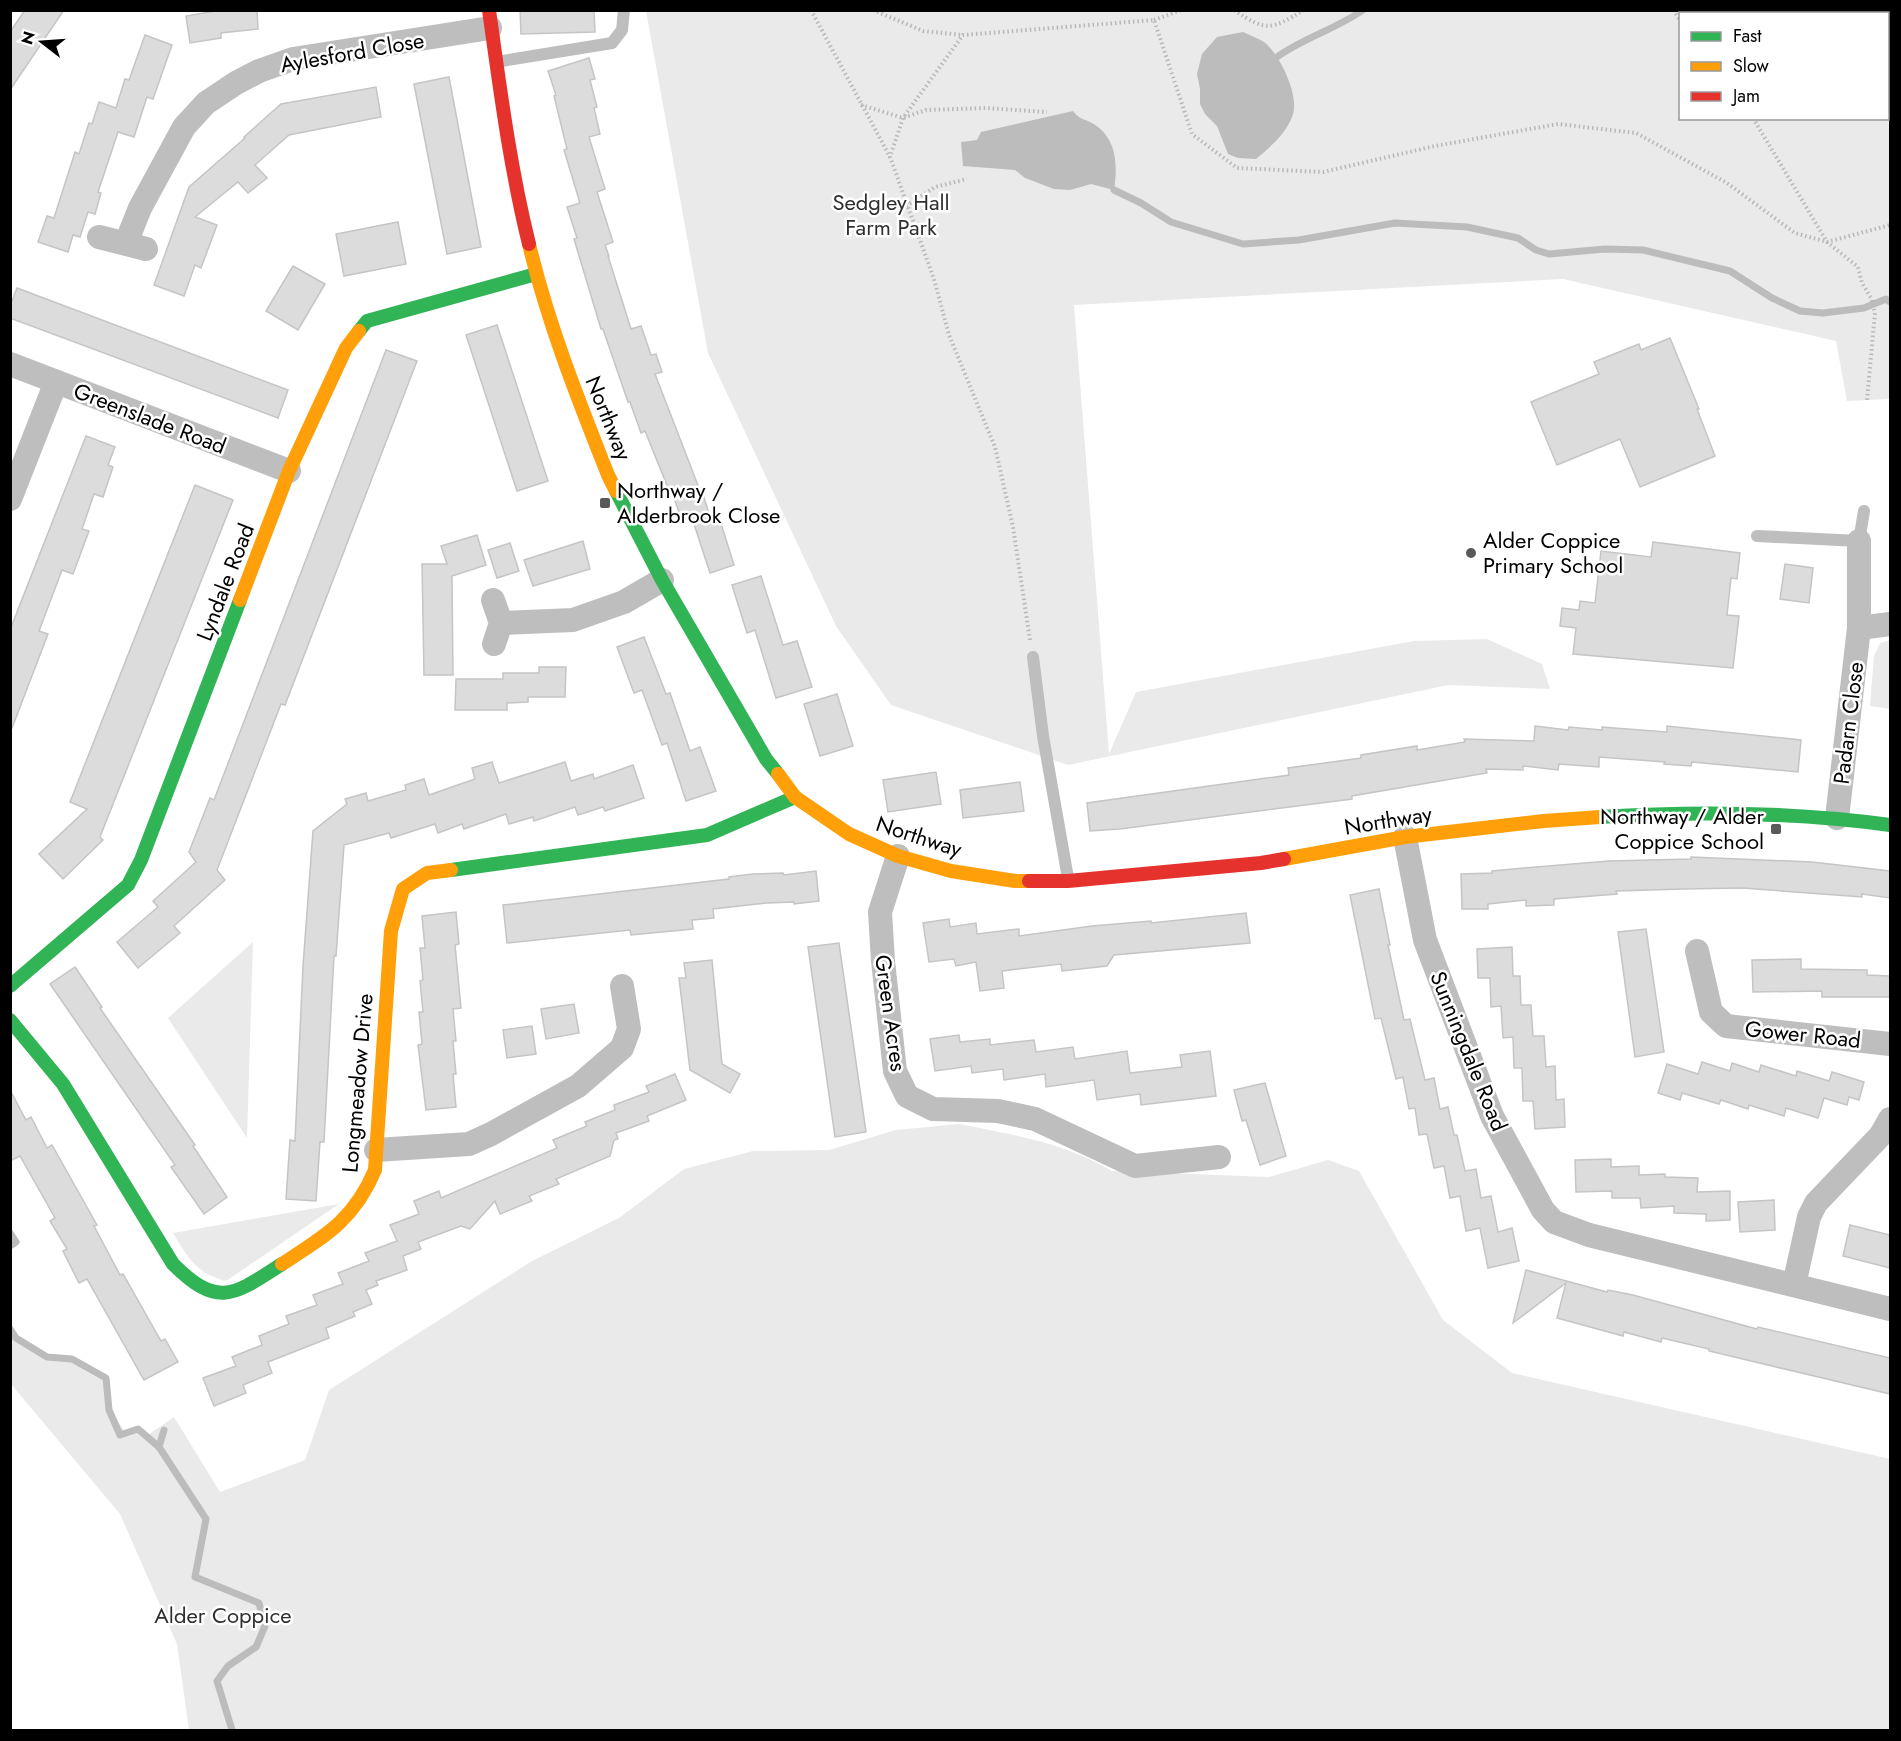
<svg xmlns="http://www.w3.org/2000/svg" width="1901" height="1741" font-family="Jost,sans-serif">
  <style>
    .green { fill: #eaeaea; fill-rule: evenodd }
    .water { fill: #bcbcbc }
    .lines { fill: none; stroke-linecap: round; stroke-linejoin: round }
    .stream { stroke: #bcbcbc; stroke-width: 7 }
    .building { fill: #dcdcdc; stroke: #c5c5c5; stroke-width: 1.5 }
    .path { stroke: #b8b8b8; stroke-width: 4; stroke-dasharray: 1.5 3; stroke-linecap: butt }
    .lane { stroke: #bebebe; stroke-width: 12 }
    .street { stroke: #bebebe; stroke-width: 24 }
    .fast { stroke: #30b455; stroke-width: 14 }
    .slow { stroke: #ff9f0a; stroke-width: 14 }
    .jam { stroke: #e5322d; stroke-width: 14 }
    .poi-dot { fill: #595959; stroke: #fff; stroke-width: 2 }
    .labels { text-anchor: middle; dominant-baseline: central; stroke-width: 5; stroke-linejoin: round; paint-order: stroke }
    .street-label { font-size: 22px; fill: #000; stroke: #fff }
    .park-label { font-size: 22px; fill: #2f2f2f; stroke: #fff }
    .poi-label { font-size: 22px; fill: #000; stroke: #fff; text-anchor: start }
  </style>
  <rect width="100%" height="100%" fill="#fff"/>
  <g class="green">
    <path d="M646,11h1244v388l-43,2 -11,-60 -273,-62 -489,26 35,449 27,-62 278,-51 73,-2 55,25 8,25 -102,-4 -380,80 -177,-60 -55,-79 -128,-273zM1680,14h208v104h-208z"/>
    <path d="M1890,640v69l-20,-3 4,-50 6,-13z"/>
    <path d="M253,942l-6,196 -79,-120z"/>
    <path d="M959,1124c51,10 107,19 153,47l157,6 59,-17 31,11 84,149 69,53 378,86v271h-1701l-12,-86 -57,-130 -109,-130 -1,-54 5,8 32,19 25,1 34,20 4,33 14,19 24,5 26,-18 46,75 85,-32 24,-70 203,-129 87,-43 65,-49 69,-18 76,-1 67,-20z"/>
    <path d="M339,1204l-113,77c-30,-8 -38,-23 -53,-48z"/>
  </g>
  <g class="water">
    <path d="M1243,32c6,3 15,6 21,10 16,12 37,56 28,75 -7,18 -22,30 -36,42l-18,-1 -10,-4 -11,-28 -12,-12 -5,-10v-15l-3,-15 5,-20 15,-17z"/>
    <path d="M1073,111c7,9 10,7 19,12 25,14 26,42 22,67l-23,-6 -21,6 -16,-1 -29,-11 -10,-8 -52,-4 -2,-24 16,-2 4,-8z"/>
  </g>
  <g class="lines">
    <g class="stream">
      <path d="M1277,57c26,-19 59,-28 86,-47"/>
      <path d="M1114,190l27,13 30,19 72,22 56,-4 96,-17 72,4 51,11 18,12 13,4 56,-5 38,1 87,21 42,27 28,13 23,2 41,-5 22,-9 4,3"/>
      <path d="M10,1233l6,9 -6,4"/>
      <path d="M10,1329l6,9 31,19 25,2 34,19 3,32 11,25 18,-6 21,18 47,72 -11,58 64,26 6,23 -9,21 -28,19 -11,15 15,49"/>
      <path d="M159,1447l5,-17"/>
    </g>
  </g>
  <g class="building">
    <path d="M25,10h39l-54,80v-58z"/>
    <path d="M221,10h36l1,19 -37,4v5l-31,5 -4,-27z"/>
    <path d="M520,10h74l1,22 -74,2z"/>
    <path d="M145,35l27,10 -19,54 -6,-2 -13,40 -16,-5 -20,60 3,1 -6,21 -7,-2 -8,25 -7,-2 -5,17 -30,-10 9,-26 7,2 21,-66 4,2 10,-31 3,1 7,-22 17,6 9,-29 4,1z"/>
    <path d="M589,58l6,21 -5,1 7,27 -3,1 6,26 -11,3 16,52 -8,3 16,50 -8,3 4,11h-1l23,73 10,-3 10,29 5,-1 6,18 -7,2 44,114h2l10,32 8,-3 15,48 -24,8 -18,-55 -10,3 -10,-29 -2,1 -25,-62 -4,2 -11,-31h-2l-25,-73h-2l-27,-90 3,-1 -10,-31 13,-4 -16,-53 3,-1 -13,-53 2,-1 -8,-24z"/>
    <path d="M449,77l32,170 -34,7 -33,-170z"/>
    <path d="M376,87l5,30 -92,18 -34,30 12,13 -19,15 -10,-11 -43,35 22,8 -16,43 -6,-3 -11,31 -30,-11 35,-98 56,-49 -1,-1 37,-33z"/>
    <path d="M398,222l8,42 -62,12 -8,-42z"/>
    <path d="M293,266l32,18 -27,46 -32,-19z"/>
    <path d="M17,288l271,102 -10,28 -268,-100v-12z"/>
    <path d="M497,325l51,156 -31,10 -51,-156z"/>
    <path d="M1670,338l29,71h-2l18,47 -75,31 -20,-48 -63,26 -26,-63 68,-28 -5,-12 45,-18 2,6z"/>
    <path d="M386,350l31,11 -132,344 -4,-1 -64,166 8,10 -51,46 6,7 -42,35 -21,-26 41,-35 -5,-6 43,-39 -7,-10 21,-54 4,2z"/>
    <path d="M86,436l29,11 -7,18 5,2 -10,30 -9,-3 -12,35 7,2 -16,43 -11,-4 -23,61 9,3 -36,94h-2v-98z"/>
    <path d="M195,485l38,15 -133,337 3,3 -40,39 -24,-25 48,-45 -17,-7z"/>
    <path d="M477,535l9,30 -34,11 1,99h-29l-2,-111h25l-6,-18z"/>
    <path d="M583,541l7,28 -57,17 -9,-26z"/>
    <path d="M1653,542l87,11 -3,26 -6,-1 -4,37 12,1 -6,52 -160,-14 3,-26 -16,-2 2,-18 17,2 1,-9 15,2 6,-52 50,6z"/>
    <path d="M510,543l9,28 -22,7 -9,-28z"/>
    <path d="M1785,564l28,4 -4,35 -29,-4z"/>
    <path d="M761,576l22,69 14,-4 15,46 -36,11 -21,-68 -8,3 -15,-48z"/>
    <path d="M644,637l22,57 4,-1 20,58 10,-4 16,44 -30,10 -19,-58 -5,2 -20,-55 -8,3 -17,-46z"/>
    <path d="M539,667h27l-1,30h-37v5l-21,1v7h-52l1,-31h47v-6h36z"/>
    <path d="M837,694l16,52 -33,10 -16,-52z"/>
    <path d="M1535,726l33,4 1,-3 33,3v-3l65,5v-6l134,14 -3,32 -106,-10 -1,4 -27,-2 1,-2 -66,-5v10l-40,-3 -1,6 -35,-4v4l-37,-1 1,4 -135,23v3l-232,30 -30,2 -3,-28 202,-28 -1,-7 73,-10v-3l56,-9v4l48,-8 -1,-3 70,2z"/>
    <path d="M492,762l7,21 66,-21 6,19 22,-7 1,5 39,-14 11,33 -39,13 -2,-4 -25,8 -3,-8 -41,14 -1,-4 -24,7 -3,-10 -42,15 -2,-5 -24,9 -3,-9 -44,14 -2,-5 -45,12 -8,111h-2l-10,186h-4l-4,59 -30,-2 4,-59 5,1 8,-175 10,-135 34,-27 -2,-5 21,-6 2,8 38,-11 -1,-5 19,-6 5,16 46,-16 -3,-11z"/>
    <path d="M936,772l5,32 -53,8 -5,-32z"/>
    <path d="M1020,782l4,29 -61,7 -3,-28z"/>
    <path d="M1691,857l121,5 78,9v27l-28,-4v3l-119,-9 -59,1 -68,2 1,3 -63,5v6l-28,1v-6l-38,4v5h-26l-1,-35 31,-1v-2l32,-3 85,-7 82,-2z"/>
    <path d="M816,871l3,30 -25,3v-2l-27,1 -54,6 1,9 -22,2 1,9 -62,6 -1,-5 -123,13 -4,-38 226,-26v-2l24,-3 30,-1 1,2z"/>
    <path d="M1379,889l11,56h-2l16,75 6,-1 15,61 9,-2 6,31 8,-2 6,28h3l8,36 11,-2 5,29 10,-2 7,36 14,-4 7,33 -31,7 -8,-40 -14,3 -6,-35 -10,2 -6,-32 -10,2 -7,-34 -8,1 -4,-27 -6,1 -6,-32 -7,2 -15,-61 -6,1 -25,-124z"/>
    <path d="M456,912l3,32 -4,1 6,63 -8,1 3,32h-3l3,33h-3l3,33 -30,3 -8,-65 4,-1 -3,-32h4l-3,-31 3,-1 -3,-32h5l-3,-32z"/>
    <path d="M1246,913l4,30 -136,12 -7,11 -45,5 -1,-7 -59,7 2,17 -24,3 -4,-29 -20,4 -2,-7 -25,3 -6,-39 26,-4 1,8 26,-4 1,11 42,-5v7l73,-10 59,-5v2z"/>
    <path d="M1646,929l18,123 -29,5 -17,-125z"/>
    <path d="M839,943l27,189 -31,5 -27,-190z"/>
    <path d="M1512,947l1,29h7l1,29h10l2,31h11l2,31 9,-1 1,34 8,-1 1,28 -30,2 -2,-28h-10l-1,-33h-8l-1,-31 -10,1 -2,-32 -10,1 -1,-29h-12l-1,-29z"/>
    <path d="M1801,959v10l66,1v5l23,1v21h-68v-6l-69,1 -1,-32z"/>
    <path d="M712,960l10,104 18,10 -10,19 -40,-23 -11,-92h7l-2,-15z"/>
    <path d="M75,967l27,40 -2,1 95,137 -2,1 34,51 -23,17 -33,-47 4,-2 -125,-181z"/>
    <path d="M574,1004l5,29 -33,6 -5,-30z"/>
    <path d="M532,1026l4,28 -29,4 -4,-28z"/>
    <path d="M959,1035l1,7 30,-3v6l44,-5 2,12 37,-5 2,12 52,-8 3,22 52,-6 -2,-12 30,-4 6,45 -75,9 -1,-11 -43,6 -3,-20 -48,7 -1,-13 -41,6 -1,-11 -31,4 -1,-7 -36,5 -5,-32z"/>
    <path d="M1702,1062l28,9 2,-8 27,9 2,-7 35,11 1,-5 32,10 3,-9 32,10 -5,18 -10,-3 -2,8 -23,-7 -6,20 -32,-10 -2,8 -35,-11 -1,4 -27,-9 -2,4 -37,-11 -2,7 -22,-7 9,-29 31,10z"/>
    <path d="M675,1074l11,26 -39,16 2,5 -33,12 2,6 -4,1 -4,16 -54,23 3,5 -30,12 3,5 -32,13 -5,-13 -25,28 -9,-3 -43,16 3,7 -18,7 4,14 -31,11 2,4 -12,5 6,14 -19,8 2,4 -29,12 3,10 -61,24 4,11 -29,12 3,8 -32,13 -11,-28 33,-12 -4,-9 30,-12 -3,-9 30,-12 -3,-8 31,-11 -4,-10 30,-11 -5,-11 31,-12 -4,-8 32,-12 -7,-16 29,-11 -5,-13 25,-10 2,7 116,-50 -4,-8 34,-14 -2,-4 30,-12 -1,-5 35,-13 -3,-6z"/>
    <path d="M1265,1083l21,73 -26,9 -14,-45 -4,1 -8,-31z"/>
    <path d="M10,1090l16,30 5,-3 16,31 5,-3 45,80 -3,1 26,49 3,-1 38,67 4,-2 13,23 -34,18 -57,-101 -8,4 -16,-32 4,-2 -17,-28 5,-3 -35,-62 -10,5z"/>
    <path d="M1611,1159v8l28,-1v9l26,-1v3l33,1 -1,14 33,-1v29l-24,1v-7l-32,-1v-7l-33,2 -1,-10h-28v-7l-36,1 -1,-32z"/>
    <path d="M1774,1200l1,30 -35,2 -2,-30z"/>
    <path d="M1850,1225l40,10v33l-47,-12z"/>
    <path d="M1526,1270l81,22 1,-2 25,5 124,34 1,-2 132,31v36l-181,-43v-2l-47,-11 -1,4 -37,-10 -1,4 -66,-18 9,-35 -53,40z"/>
  </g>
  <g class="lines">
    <g class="path">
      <path d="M811,10l79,147"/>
      <path d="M873,10l50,21 39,4"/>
      <path d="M1234,10c33,22 36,20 70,0"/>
      <path d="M1673,10l7,10"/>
      <path d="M1154,20l27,-10"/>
      <path d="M861,105l42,13 23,-8 60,-2 61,4"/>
      <path d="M1753,118l74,124 31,25 4,16 9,15 4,15 -8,87"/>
      <path d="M906,206l29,-19 32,-8"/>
      <path d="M1030,640l-17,-113 -18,-80 -46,-112 -15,-56 -44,-122 13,-39 60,-83 191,-15 38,114 45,34 86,4 112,-26 123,-22 78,9 91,50 68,50 32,9 63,-17"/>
    </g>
    <g class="lane">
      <path d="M496,62l116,-19 10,-13 2,-20"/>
      <path d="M1757,536l102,5 5,-30"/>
      <path d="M1033,657l10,79 25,142"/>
    </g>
    <g class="street">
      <path d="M99,237l47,12"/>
      <path d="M126,243l14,-35 44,-81 22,-24 30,-20 23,-12 34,-12 197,-31"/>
      <path d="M10,364l279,107"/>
      <path d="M10,499l46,-117"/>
      <path d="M493,600l8,23 -7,21"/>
      <path d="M501,623l72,-3 51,-18 38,-22"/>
      <path d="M1859,628l31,-4"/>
      <path d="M1837,818l22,-190v-87"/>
      <path d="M1405,837l20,103 67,176 51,94 11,12 35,13 301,74"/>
      <path d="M898,856l-18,56 3,49 12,110 12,25 26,13 65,2 37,8 100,47 84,-9"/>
      <path d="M1697,951l14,61 15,14 164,18"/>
      <path d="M376,1150l93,-6 22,-10 87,-48 44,-38 7,-19 -7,-43"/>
      <path d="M1794,1285l15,-68 7,-14 65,-68 9,-16"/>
    </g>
    <g class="fast">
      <path d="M359,331l8,-10 169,-47"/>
      <path d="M616,491l46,89 104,179 12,15"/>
      <path d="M1600,817c96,-6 194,-5 290,8"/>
      <path d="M451,870l256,-35 88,-38"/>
      <path d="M10,986l118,-101 13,-25 99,-260"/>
      <path d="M10,1020l53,64 110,180c45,45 61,31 109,0"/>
    </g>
    <g class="slow">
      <path d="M529,244c19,80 49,155 79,231l8,16"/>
      <path d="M240,600l49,-129 57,-123 13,-17"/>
      <path d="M778,774l17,23 54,37 49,22 53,15 64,10h14"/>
      <path d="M1284,859l121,-22 139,-16 56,-4"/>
      <path d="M282,1264c43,-28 72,-44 93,-94l16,-239 12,-42 24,-16 24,-3"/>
    </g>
    <g class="jam">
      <path d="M489,10c11,79 21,157 40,234"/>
      <path d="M1029,881h39l193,-18 23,-4"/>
    </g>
  </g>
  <g class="poi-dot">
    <rect x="599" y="497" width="12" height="12" rx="3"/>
    <circle cx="1471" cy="553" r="6"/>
    <rect x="1770" y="823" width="12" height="12" rx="3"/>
  </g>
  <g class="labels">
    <g class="street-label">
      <text transform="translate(352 52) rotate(-10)">Aylesford Close</text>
      <text transform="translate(150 418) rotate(21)">Greenslade Road</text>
      <text transform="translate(609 418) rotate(68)">Northway</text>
      <text transform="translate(225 582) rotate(-69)">Lyndale Road</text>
      <text transform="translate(1848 723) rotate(-83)">Padarn Close</text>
      <text transform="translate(1388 820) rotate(-9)">Northway</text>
      <text transform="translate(919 836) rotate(18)">Northway</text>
      <text transform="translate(891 1013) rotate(82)">Green Acres</text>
      <text transform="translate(1803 1034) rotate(6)">Gower Road</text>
      <text transform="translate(1469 1051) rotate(68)">Sunningdale Road</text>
      <text transform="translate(357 1083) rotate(-85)">Longmeadow Drive</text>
    </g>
    <g class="park-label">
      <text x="891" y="202">Sedgley Hall<tspan x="891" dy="25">Farm Park</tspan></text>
      <text x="223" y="1615">Alder Coppice</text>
    </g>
    <g class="poi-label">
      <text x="617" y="490">Northway /<tspan x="617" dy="25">Alderbrook Close</tspan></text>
      <text x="1483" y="540">Alder Coppice<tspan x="1483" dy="25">Primary School</tspan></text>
      <text x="1764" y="816" text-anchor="end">Northway / Alder<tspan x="1764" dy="25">Coppice School</tspan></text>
    </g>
  </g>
  <rect width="1901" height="1741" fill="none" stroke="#000000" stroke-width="24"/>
  <rect x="1679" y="12" width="210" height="108" fill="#ffffff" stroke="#999999" stroke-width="1.5"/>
  <rect x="1691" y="32" width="30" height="9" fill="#30b455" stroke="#999999" stroke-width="1.5"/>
  <text x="1733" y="42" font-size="18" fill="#000000">Fast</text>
  <rect x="1691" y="62" width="30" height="9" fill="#ff9f0a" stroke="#999999" stroke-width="1.5"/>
  <text x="1733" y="72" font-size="18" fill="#000000">Slow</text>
  <rect x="1691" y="92" width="30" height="9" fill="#e5322d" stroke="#999999" stroke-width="1.5"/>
  <text x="1733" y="102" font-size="18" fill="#000000">Jam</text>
  <g transform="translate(42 42) rotate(287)" stroke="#ffffff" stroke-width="4.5" paint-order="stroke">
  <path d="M0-4.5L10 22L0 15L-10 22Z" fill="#000000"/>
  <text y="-9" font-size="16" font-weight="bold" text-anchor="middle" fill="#000000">N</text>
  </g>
</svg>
